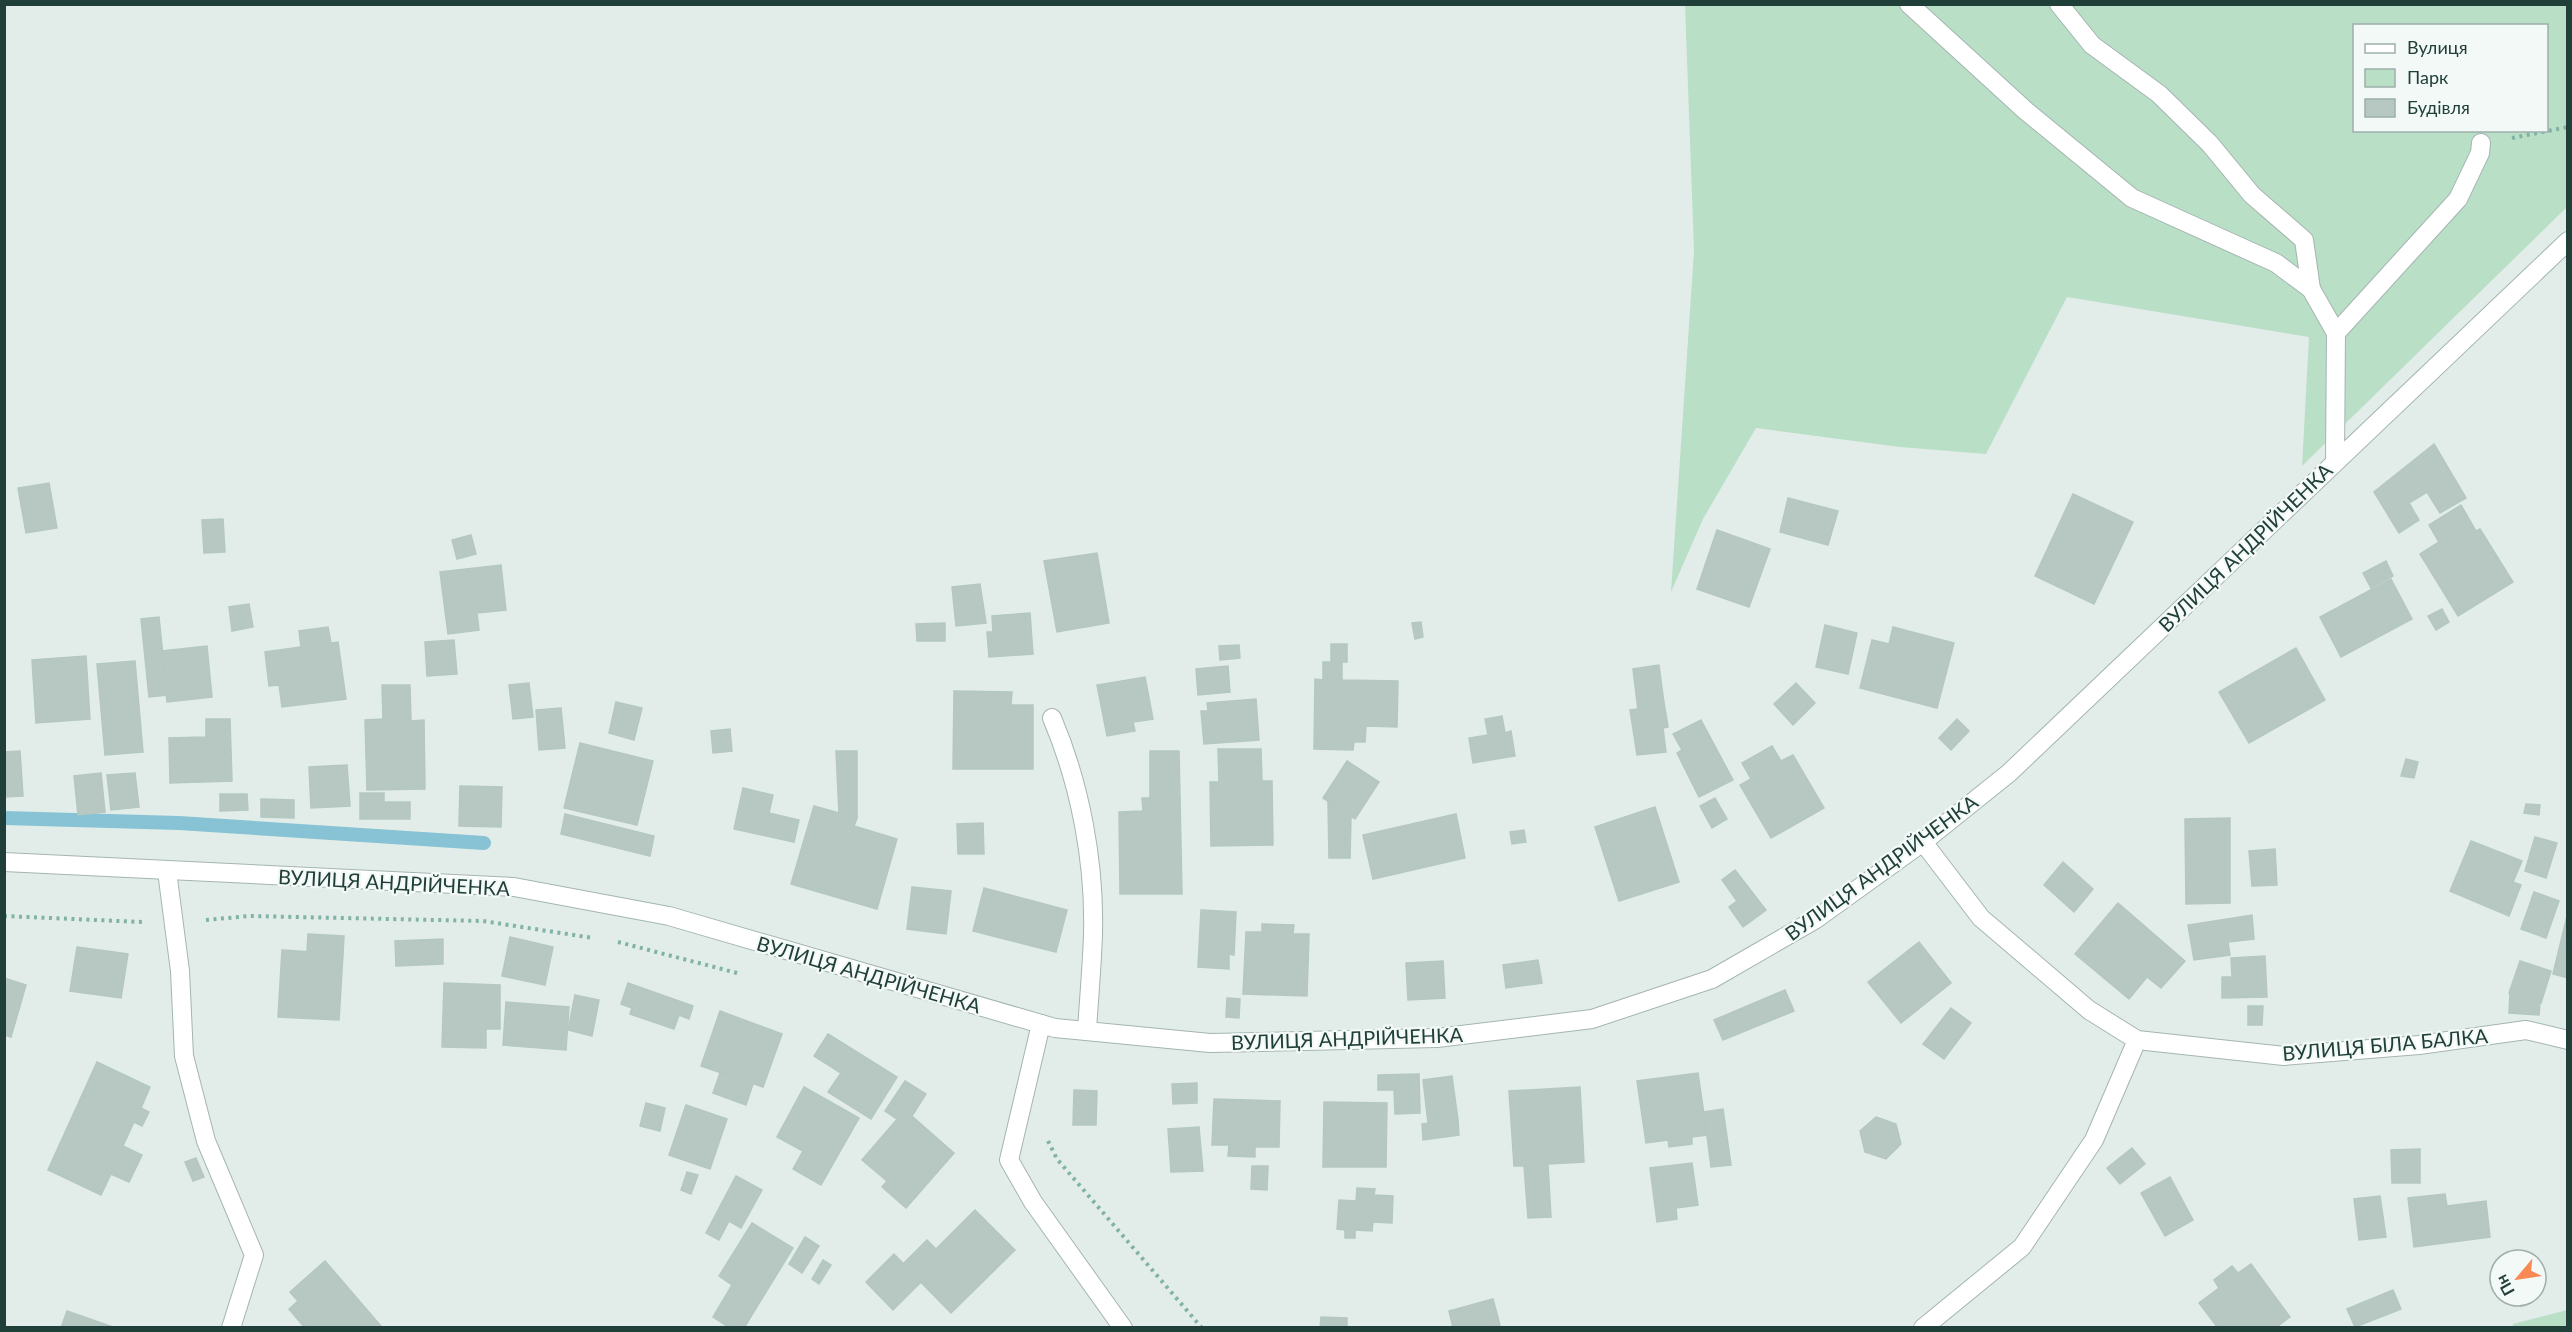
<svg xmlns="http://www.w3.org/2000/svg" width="2572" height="1332" font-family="Lato,sans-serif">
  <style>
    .green { fill: #badfc7; fill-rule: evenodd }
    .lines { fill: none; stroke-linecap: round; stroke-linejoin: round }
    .stream { stroke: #87c3d5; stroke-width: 14 }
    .building { fill: #b7c8c2; stroke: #b4c7c1; stroke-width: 1.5 }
    .service-casing { stroke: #a4b5b1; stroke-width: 20 }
    .minor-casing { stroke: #a4b5b1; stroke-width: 20 }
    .tertiary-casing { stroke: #a4b5b1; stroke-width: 20 }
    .path { stroke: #81b2a6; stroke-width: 4; stroke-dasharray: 3 4.5; stroke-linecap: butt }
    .service { stroke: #fff; stroke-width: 18 }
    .minor { stroke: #fff; stroke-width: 18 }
    .tertiary { stroke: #fff; stroke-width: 18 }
    .labels { text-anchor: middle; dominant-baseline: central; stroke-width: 4.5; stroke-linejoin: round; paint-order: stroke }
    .street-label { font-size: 20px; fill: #213f39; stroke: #f3f9f7 }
  </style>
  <rect width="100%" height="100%" fill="#e2ede9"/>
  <g class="green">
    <path d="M1685,5h882v202l-265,259 7,-129 -242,-40 -81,157 -86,-7 -144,-19 -53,91 -32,73 23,-341zM2354,26h192v104h-192z"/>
    <path d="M2567,1310v17h-54v-3z"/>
  </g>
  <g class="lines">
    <path class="stream" d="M4,818l175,5 305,20"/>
  </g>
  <g class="building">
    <path d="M2434,444l32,54 -26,15 -13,-21 -18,11 10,17 -20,13 -25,-41z"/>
    <path d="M49,483l8,45 -31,5 -8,-45z"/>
    <path d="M2073,494l60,28 -39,82 -59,-28z"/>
    <path d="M1788,498l50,13 -10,34 -48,-13z"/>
    <path d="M2461,505l15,26 4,-2 33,53 -55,34 -38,-62 19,-12 -10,-17z"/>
    <path d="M223,519l2,33 -21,1 -2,-33z"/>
    <path d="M1717,530l53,19 -21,58 -52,-18z"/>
    <path d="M471,535l5,19 -19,5 -5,-19z"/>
    <path d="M1097,553l12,70 -52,9 -13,-71z"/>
    <path d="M2386,561l7,15 -22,12 -8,-15z"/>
    <path d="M501,565l5,45 -29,3 2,17 -31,4 -8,-62z"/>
    <path d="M2391,579l21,40 -71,38 -21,-40z"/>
    <path d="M980,584l6,39 -30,3 -4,-39z"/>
    <path d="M249,604l4,23 -21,4 -3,-24z"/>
    <path d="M2442,609l7,13 -13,8 -8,-14z"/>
    <path d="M1030,613l3,41 -44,3 -2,-25h6l-1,-16z"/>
    <path d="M159,617l8,78 -18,2 -8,-78z"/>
    <path d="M1421,622l2,15 -8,2 -3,-16z"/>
    <path d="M945,623v18h-28l-1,-17z"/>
    <path d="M1825,625l32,8 -9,41 -32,-7z"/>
    <path d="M328,627l3,16 7,-1 8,57 -64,8 -3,-22 -10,1 -4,-34 36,-5 -2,-16z"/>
    <path d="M1893,627l61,16 -17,65 -77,-20 12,-48 17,4z"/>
    <path d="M454,640l3,34 -30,2 -2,-34z"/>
    <rect x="1331" y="644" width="16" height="18"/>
    <path d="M1239,645l1,13 -20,2 -1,-14z"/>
    <path d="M207,646l5,51 -45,5 -5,-51z"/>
    <path d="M2296,648l29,52 -76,43 -30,-51z"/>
    <path d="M86,656l4,63 -54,4 -4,-63z"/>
    <path d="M135,661l8,91 -38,3 -8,-91z"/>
    <path d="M1323,662h19v18l56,1 -1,46 -31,-1 -1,16h-11l-1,8 -39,-1 1,-70 8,1z"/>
    <path d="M1659,665l4,31 -17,2 1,10 -9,2 -5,-41z"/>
    <path d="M1228,666l2,26 -32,3 -2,-26z"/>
    <path d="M1145,677l8,42 -20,3 2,9 -28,5 -10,-51z"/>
    <path d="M529,683l4,34 -20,2 -4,-34z"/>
    <path d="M1796,683l19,20 -22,22 -19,-21z"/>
    <path d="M382,685h28l1,36 13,-1 1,69 -58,1 -2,-70 18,-1z"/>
    <path d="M954,691l58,1 -1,13h22v64h-80z"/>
    <path d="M1663,696l5,31 -5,1 3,24 -29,3 -7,-45 17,-2 -1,-10z"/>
    <path d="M1256,699l3,41 -55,4 -3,-33h7l-1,-8z"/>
    <path d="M616,702l26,6 -8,32 -25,-7z"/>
    <path d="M561,708l4,40 -26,2 -3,-40z"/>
    <path d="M1502,716l3,17 6,-2 4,25 -42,7 -4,-25 19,-3 -3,-16z"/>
    <path d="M206,719h24l2,62 -62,2 -1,-45 37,-1z"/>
    <path d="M1957,719l12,12 -18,19 -12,-12z"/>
    <path d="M1701,720l32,60 -34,17 -22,-44 5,-3 -9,-16z"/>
    <path d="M730,729l2,22 -19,2 -2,-22z"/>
    <path d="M580,743l73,18 -16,64 -73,-17z"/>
    <path d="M1772,746l9,15 12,-6 31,53 -53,30 -31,-53 11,-6 -9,-16z"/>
    <path d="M1218,749h43l1,32h10l1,64 -62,1 -1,-64h9z"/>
    <path d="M20,751l3,45 -19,1v-45z"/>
    <path d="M836,751h21v67l-18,-5z"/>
    <path d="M1150,751h29l1,47h-30z"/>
    <path d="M2406,759l12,3 -4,16 -13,-2z"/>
    <path d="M1347,761l32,21 -24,37 -32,-21z"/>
    <path d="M347,765l3,41 -39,2 -2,-41z"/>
    <path d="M101,773l4,39 -27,3 -4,-39z"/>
    <path d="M135,773l4,34 -28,3 -4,-35z"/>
    <path d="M460,786l42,1 -1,40 -42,-1z"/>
    <path d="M743,788l30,7 -4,18 30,7 -5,22 -60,-13z"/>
    <path d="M360,793h24v9h26v17h-50z"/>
    <path d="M220,794h27l1,16 -28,1z"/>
    <path d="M1142,798h38l2,96h-62l-1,-82 24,-1z"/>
    <path d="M1715,798l12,21 -15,9 -12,-22z"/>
    <path d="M261,799l33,1v18l-33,-1z"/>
    <path d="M1328,802l23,14 -1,42h-21z"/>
    <path d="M2526,804l14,1 -1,10 -15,-2z"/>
    <path d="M814,806l43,12 -3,8 43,13 -20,70 -86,-25z"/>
    <path d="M1655,807l24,75 -60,19 -24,-74z"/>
    <path d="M565,814l89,22 -4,20 -89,-22z"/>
    <path d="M1456,814l9,44 -92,21 -10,-44z"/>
    <path d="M2230,818v85l-44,1 -1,-85z"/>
    <path d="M983,823l1,31h-26l-1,-30z"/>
    <path d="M1524,830l2,12 -14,2 -2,-12z"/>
    <path d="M2535,837l22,6 -11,35 -21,-7z"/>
    <path d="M2471,841l51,20 -9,21 8,3 -12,31 -59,-25z"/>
    <path d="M2275,849l2,36 -25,1 -3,-35z"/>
    <path d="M2063,862l30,27 -19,23 -30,-27z"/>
    <path d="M1735,870l31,40 -23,17 -14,-20 8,-6 -15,-21z"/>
    <path d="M912,887l39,4 -5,43 -39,-5z"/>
    <path d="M984,888l83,22 -11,42 -83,-21z"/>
    <path d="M2534,892l25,9 -13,37 -25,-9z"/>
    <path d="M2118,903l67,58 -24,27 -14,-11 -18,22 -54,-45z"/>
    <path d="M1201,910l35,2 -2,43 -5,-1v15l-31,-2z"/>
    <path d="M2252,915l2,24 -26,3 2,13 -36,5 -6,-35z"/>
    <path d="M2567,916h1v62l-15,-4z"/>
    <path d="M1262,924l32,1 -1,9h16l-2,62 -64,-2 3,-62h16z"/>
    <path d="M308,934l36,2 -1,18 -36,-2z"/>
    <path d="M510,937l43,10 -8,38 -43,-9z"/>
    <path d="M443,939v25l-47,2 -1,-25z"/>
    <path d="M1919,942l32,41 -50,40 -33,-41z"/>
    <path d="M77,947l51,7 -7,44 -51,-7z"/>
    <path d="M282,950l61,4 -4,66 -61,-3z"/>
    <path d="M2265,956l2,41 -45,1v-21h10l-1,-19z"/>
    <path d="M1538,960l4,23 -36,5 -3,-23z"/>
    <path d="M1443,961l2,37 -37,2 -2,-37z"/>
    <path d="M2520,961l31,10 -10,32 -32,-10z"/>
    <path d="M4,978l22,7 -15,52 -7,-2z"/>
    <path d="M444,983l56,2v44h-14v19l-44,-1z"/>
    <path d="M628,983l65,23 -4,13 -10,-4 -5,14 -44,-15 2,-6 -11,-4z"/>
    <path d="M1785,990l9,21 -71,29 -9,-20z"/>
    <path d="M2510,994l30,9 -1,12 -30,-2z"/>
    <path d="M575,995l24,5 -7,36 -24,-6z"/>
    <path d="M1227,998l13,1 -1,19 -13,-1z"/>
    <path d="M506,1002l63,5 -3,43 -63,-5z"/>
    <path d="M2248,1006h15l-1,19h-14z"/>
    <path d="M1951,1008l20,15 -27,36 -21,-15z"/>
    <path d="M720,1011l62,23 -19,53 -62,-21z"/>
    <path d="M828,1034l69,43 -26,42 -43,-27 13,-19 -27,-17z"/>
    <path d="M97,1062l53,25 -9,21 8,4 -7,14 -8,-4 -11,24 19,9 -13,27 -18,-8 -10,21 -53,-25z"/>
    <path d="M720,1073l33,11 -7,21 -33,-12z"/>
    <path d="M1698,1073l9,62 -15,2v7l-23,3 -1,-7 -22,3 -9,-62z"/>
    <path d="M1419,1074l1,39 -25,1 -1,-24h-16v-15z"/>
    <path d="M1452,1076l6,44 -30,3 -5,-43z"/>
    <path d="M905,1081l21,13 -14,22 -7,-6 -8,9 -12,-8z"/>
    <path d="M1197,1083v20l-24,1 -1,-20z"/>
    <path d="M804,1087l55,31 -38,67 -28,-16 10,-18 -26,-14z"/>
    <path d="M1580,1087l4,75 -36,2 3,53 -23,1 -4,-52h-10l-5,-75z"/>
    <path d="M1074,1090l23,1 -1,34h-23z"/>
    <path d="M1214,1099l66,2 -1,46h-24v10l-27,-1 1,-11h-17z"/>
    <path d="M1324,1102l63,1 -1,64h-63z"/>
    <path d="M646,1103l19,5 -5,23 -20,-5z"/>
    <path d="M686,1105l41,14 -17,50 -41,-14z"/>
    <path d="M1723,1109l8,56 -20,2 -7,-55z"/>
    <path d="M905,1110l49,43 -48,55 -24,-21 5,-6 -25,-21z"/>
    <path d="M1876,1117l20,7 5,20 -15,15 -21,-7 -5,-21z"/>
    <path d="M1458,1120l1,15 -36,5 -1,-16z"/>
    <path d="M1199,1127l4,44 -32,1 -3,-43z"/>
    <path d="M2132,1148l13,16 -25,20 -13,-16z"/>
    <path d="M2420,1149v34h-28l-1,-33z"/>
    <path d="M196,1158l8,19 -11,4 -8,-19z"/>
    <path d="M1692,1163l6,42 -22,3 1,11 -20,3 -7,-54z"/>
    <path d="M1252,1166h16l-1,24 -16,-1z"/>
    <path d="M687,1172l11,3 -7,19 -10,-4z"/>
    <path d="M736,1176l26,14 -21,38 -12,-7 -10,19 -13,-7z"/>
    <path d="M2170,1177l23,43 -28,16 -24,-43z"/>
    <path d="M1357,1188l18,1 -1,6 19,1 -1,27 -19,-1 -1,9 -17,-1v8h-10v-8l-8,-1 2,-29 17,1z"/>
    <path d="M2445,1194l2,12 39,-5 4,36 -76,10 -6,-49z"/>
    <path d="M2380,1196l6,41 -27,3 -5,-41z"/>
    <path d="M975,1210l40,40 -64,63 -48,-49 24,-24 9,9z"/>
    <path d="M752,1223l41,25 -49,80h-14l-17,-11 19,-32 -13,-9z"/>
    <path d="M805,1237l14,9 -17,27 -13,-9z"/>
    <path d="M894,1254l27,28 -28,28 -27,-28z"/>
    <path d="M823,1260l8,5 -12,19 -7,-5z"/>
    <path d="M325,1261l56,65 -1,2h-75l-16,-19 9,-8 -8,-9z"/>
    <path d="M2251,1264l39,53 -15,11h-57l-19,-25 20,-15 -5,-8 18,-14 6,7z"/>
    <path d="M2393,1290l8,19 -46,18 -8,-18z"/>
    <path d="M1493,1299l7,26 -9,3h-38l-4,-17z"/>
    <path d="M67,1311l46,16v1h-52z"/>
    <path d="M1321,1317l26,1v10h-27z"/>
  </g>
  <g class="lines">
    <g class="service-casing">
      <g id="service">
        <path d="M2059,4l33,41 67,49 51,50 42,51 52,45 7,49"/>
        <path d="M2336,333l122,-134 22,-46 1,-10"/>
        <path d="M1052,718c28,66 43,144 41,216 -1,32 -4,64 -6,96"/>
        <path d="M167,871l13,100 4,85 22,85 48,114 -23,73"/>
        <path d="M1041,1024l-32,136 24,42 90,126"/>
        <path d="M1923,1328l99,-81 72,-107 43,-100"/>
      </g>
    </g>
    <g class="minor-casing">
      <g id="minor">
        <path d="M1909,4l117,107 106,87 144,65 35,26 25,44 -1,127"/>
        <path d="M1923,842l58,76 108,92 48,30 147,16 135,-11 107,-15 42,10"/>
      </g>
    </g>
    <g class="tertiary-casing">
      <path id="tertiary" d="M4,862l510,25 155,29 386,112 155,15 227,-5 155,-19 120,-40 104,-60 107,-77 86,-69 559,-532"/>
    </g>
    <g class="path">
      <path d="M2512,138l56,-11"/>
      <path d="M4,916l138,6"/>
      <path d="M206,920l43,-4 234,5 110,17"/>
      <path d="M618,942l123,32"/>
      <path d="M1048,1141l9,18 145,169"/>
    </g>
    <use href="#service" class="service"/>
    <use href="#minor" class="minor"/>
    <use href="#tertiary" class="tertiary"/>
  </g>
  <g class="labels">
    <g class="street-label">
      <text transform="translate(2245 547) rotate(-44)">ВУЛИЦЯ АНДРІЙЧЕНКА</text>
      <text transform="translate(1881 867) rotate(-36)">ВУЛИЦЯ АНДРІЙЧЕНКА</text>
      <text transform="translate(394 882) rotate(3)">ВУЛИЦЯ АНДРІЙЧЕНКА</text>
      <text transform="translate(869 974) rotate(16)">ВУЛИЦЯ АНДРІЙЧЕНКА</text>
      <text transform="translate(1347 1038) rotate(-2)">ВУЛИЦЯ АНДРІЙЧЕНКА</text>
      <text transform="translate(2385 1044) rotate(-5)">ВУЛИЦЯ БІЛА БАЛКА</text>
    </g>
  </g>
  <rect width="2572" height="1332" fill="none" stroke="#213f39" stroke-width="12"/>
  <rect x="2353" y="24" width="195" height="108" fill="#f3f9f7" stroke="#9fafab" stroke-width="1.5"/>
  <rect x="2365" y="44" width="30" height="9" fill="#ffffff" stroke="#9fafab" stroke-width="1.5"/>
  <text x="2407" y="54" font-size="18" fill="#213f39">Вулиця</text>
  <rect x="2365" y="69" width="30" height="18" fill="#badfc7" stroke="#9fafab" stroke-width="1.5"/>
  <text x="2407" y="84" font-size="18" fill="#213f39">Парк</text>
  <rect x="2365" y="99" width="30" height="18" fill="#b7c8c2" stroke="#9fafab" stroke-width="1.5"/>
  <text x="2407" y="114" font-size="18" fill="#213f39">Будівля</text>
  <g transform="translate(2518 1278) rotate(241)"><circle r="28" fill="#f3f9f7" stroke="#9fafab" stroke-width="1.5"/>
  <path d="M0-4.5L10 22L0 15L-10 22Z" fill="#f88955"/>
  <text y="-9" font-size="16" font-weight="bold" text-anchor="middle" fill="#213f39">Пн</text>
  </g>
</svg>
